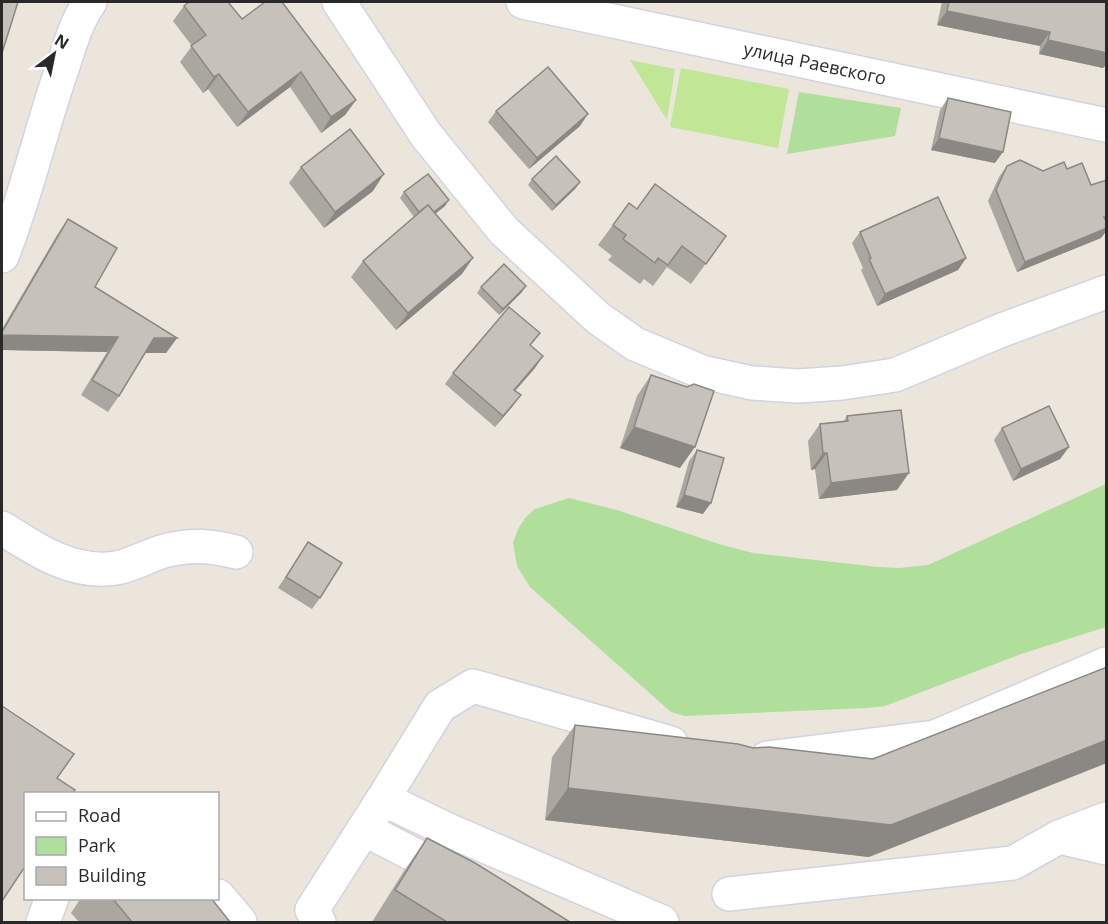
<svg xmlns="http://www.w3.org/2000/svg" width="1108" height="924" font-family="'Open Sans',sans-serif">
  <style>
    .green { fill: #afdf9a }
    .pitch { fill: #c1e696 }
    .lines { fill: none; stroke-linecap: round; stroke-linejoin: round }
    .minor-casing { stroke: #d1d3e1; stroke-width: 36 }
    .minor { stroke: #fff; stroke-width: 33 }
    .wall { fill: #aaa7a1 }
    .shaded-wall { fill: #8b8883 }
    .building { fill: #c6c2bb; stroke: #8b8883; stroke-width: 1.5 }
    .labels { text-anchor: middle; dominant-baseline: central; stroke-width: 4.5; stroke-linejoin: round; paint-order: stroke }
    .street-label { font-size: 18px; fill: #292929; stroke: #fff }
  </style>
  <rect width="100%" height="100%" fill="#ebe5db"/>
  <g class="green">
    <path d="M799,92l102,16 -6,28 -108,18z"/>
    <path d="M1106,484v143l-85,27 -136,52 -18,2 -182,8 -14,-4 -141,-125 -13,-21 -4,-23 5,-14 8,-12 9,-8 34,-11 48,12 102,34 34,9 125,14 21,1 29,-3z"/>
  </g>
  <g class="pitch">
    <path d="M630,60l45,9 -8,51z"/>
    <path d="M681,68l108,21 -11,59 -108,-21z"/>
  </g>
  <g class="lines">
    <g class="minor-casing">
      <g id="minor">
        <path d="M339,2l87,133 78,96 94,87 37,26 67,28 50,11 46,3 44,-3 53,-8 107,-45 104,-38"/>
        <path d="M523,2l583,123"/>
        <path d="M2,256c25,-62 39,-128 61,-190 7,-22 14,-46 27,-64"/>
        <path d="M2,528c34,22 71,47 114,40 18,-3 34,-14 52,-18 25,-6 43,-4 68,2"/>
        <path d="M767,758l168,-21 171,-73"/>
        <path d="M383,799l57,-93 33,-20 198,57"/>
        <path d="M364,829l91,47"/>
        <path d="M1059,837l47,-18"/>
        <path d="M729,894l284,-31 46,-26 47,11"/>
        <path d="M218,896l22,26"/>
        <path d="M43,922l9,-24"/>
        <path d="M319,922l-7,-12 71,-111 67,32 212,91"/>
      </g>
    </g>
    <use href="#minor" class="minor"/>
  </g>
  <g class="wall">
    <path d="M942,2h165v62l-4,4 -64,-14 1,-8 -103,-21z"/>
    <path d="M184,6l58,13 114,81 -11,15 -24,18 -31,-46 -53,40 -29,-38 -5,4 -23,-31 12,-16 -19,-25z"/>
    <path d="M948,98l47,65 -64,-13 9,-40z"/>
    <path d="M496,111l84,15 -51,43 -41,-47z"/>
    <path d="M1007,166l36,5 24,-2 24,16 16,-5v50l-6,8 -84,34 -29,-71 11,-24z"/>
    <path d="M301,167l72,24 -49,37 -35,-45z"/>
    <path d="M532,179l44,9 -24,23 -24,-26z"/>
    <path d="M404,192l41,14 -10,8 27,60 -66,56 -45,-53 12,-16 51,-44 -14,-19z"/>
    <path d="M629,203l8,6 89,27 -35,48 -24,-17 -14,19 -9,-7 -4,5 -32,-24 4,-4 -14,-11z"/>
    <path d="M68,219l27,68 82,51 -11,15h-21l-26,43 -11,16 -27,-17 26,-43 -105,-2v-21l55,-94z"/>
    <path d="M860,232l106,26 -8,12 -81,36 -16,-36 2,-2 -11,-25z"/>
    <path d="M481,287l41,5 -23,23 -22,-22z"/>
    <path d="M531,346l4,22 -20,23 6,4 -9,12 -17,20 -50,-43 8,-11z"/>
    <path d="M651,375l36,12 -7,81 -60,-20 17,-52z"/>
    <path d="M847,416l50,74 -78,9 -4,-30 -4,1 -3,-29 12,-17 23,-2z"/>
    <path d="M1002,428l67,19 -9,12 -47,22 -19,-41z"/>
    <path d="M697,450l6,64 -27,-7 13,-46z"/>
    <path d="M308,542l12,56 -8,11 -34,-21z"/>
    <path d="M575,725l294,132 -324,-37 7,-63z"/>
    <path d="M427,838l143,84h-198l32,-51z"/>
    <path d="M81,898h130l19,24h-151l-8,-9z"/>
  </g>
  <g class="shaded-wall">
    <path d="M947,11l103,21 -10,14 -103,-21z"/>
    <path d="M1048,40l59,13v11l-4,4 -64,-14z"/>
    <path d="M301,72l-11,15 -53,40 11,-15z"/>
    <path d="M219,74l-11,15 -5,4 11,-16z"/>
    <path d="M356,100l-11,15 -24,18 10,-16z"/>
    <path d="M588,114l-8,12 -51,43 8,-11z"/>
    <path d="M939,138l64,14 -8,11 -64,-13z"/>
    <path d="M384,174l-11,17 -49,37 11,-16z"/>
    <path d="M580,182l-4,6 -24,23 4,-6z"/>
    <path d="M449,200l-4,6 -24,19 4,-6z"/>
    <path d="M1107,228v2l-6,8 -84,34 8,-10z"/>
    <path d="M473,258l-11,16 -66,56 12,-17z"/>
    <path d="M966,258l-8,12 -81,36 8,-12z"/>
    <path d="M526,286l-4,6 -23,23 4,-6z"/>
    <path d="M2,335l116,2 -11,15 -105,-2z"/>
    <path d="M154,338h23l-11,15h-22z"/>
    <path d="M543,356l-8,12 -29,33 8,-11z"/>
    <path d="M521,395l-9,12 -17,20 8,-11z"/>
    <path d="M634,427l61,20 -15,21 -60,-20z"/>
    <path d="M1069,447l-9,12 -47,22 8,-12z"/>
    <path d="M823,453h4l-12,16 -4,1z"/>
    <path d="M909,473l-12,17 -78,9 12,-16z"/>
    <path d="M684,495l27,8 -8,11 -27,-7z"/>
    <path d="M1107,740v23l-238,94 -324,-37 23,-32z"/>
  </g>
  <g class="building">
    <path d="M2,2h16l-16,51z"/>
    <path d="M189,2h39l14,17 23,-17h17l74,98 -25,17 -30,-45 -53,40 -29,-38 -5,3 -23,-31 15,-11 -22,-29z"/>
    <path d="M949,2h158v51l-59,-13 2,-8 -103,-21z"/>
    <path d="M548,67l40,47 -51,44 -41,-47z"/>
    <path d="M948,98l63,14 -8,40 -64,-14z"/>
    <path d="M350,129l34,45 -49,38 -34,-45z"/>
    <path d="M556,156l24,26 -24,23 -24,-26z"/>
    <path d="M1020,160l23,11 21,-9 3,7 15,-6 9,22 16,-5v37h-3l3,6v5l-82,34 -29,-72 11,-24z"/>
    <path d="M428,174l21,26 -15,12 -6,-7 -9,7 -15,-20z"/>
    <path d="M655,184l71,52 -20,28 -24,-18 -14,19 -10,-7 -3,5 -32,-24 3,-4 -13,-10 16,-22 8,6z"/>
    <path d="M938,197l28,61 -81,36 -16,-35 2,-1 -11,-26z"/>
    <path d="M428,205l45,53 -65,55 -45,-52z"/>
    <path d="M68,219l49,29 -22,39 82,51h-23l-35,58 -27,-16 26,-43 -116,-2v-3z"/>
    <path d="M504,264l22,22 -23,23 -22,-22z"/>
    <path d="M509,307l31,26 -10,12 13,11 -29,34 7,5 -18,21 -50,-43z"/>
    <path d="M651,375l36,12 7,-3 20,7 -19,56 -61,-20z"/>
    <path d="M1049,406l20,41 -48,22 -19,-41z"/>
    <path d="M901,410l8,63 -78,10 -4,-30h-4l-3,-29 28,-3 -1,-5z"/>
    <path d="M697,450l27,8 -13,45 -27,-8z"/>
    <path d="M308,542l34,21 -22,35 -34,-21z"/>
    <path d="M1107,667v73l-216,85 -323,-37 7,-63 163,19 15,4 16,-1 104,12z"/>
    <path d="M2,706l72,48 -17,24 18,12 -3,4h-46v71l-24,36z"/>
    <path d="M427,838l48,25 95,59h-123l-52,-32z"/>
    <path d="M112,898h99l19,24h-98z"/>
  </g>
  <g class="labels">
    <g class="street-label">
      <text transform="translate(815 63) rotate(12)">улица Раевского</text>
    </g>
  </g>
  <rect width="1108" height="924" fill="none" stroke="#292929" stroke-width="6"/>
  <rect x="24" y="792" width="195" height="108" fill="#ffffff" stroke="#a9a9a9" stroke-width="1.5"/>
  <rect x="36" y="812" width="30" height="9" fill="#ffffff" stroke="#a9a9a9" stroke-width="1.5"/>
  <text x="78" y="822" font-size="18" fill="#292929">Road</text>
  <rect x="36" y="837" width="30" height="18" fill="#afdf9a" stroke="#a9a9a9" stroke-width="1.5"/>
  <text x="78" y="852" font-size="18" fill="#292929">Park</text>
  <rect x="36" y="867" width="30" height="18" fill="#c6c2bb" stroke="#a9a9a9" stroke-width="1.5"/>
  <text x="78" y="882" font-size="18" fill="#292929">Building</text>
  <g transform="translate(54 54) rotate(32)" stroke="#ffffff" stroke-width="4.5" paint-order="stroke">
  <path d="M0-4.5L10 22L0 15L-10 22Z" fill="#292929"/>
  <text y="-9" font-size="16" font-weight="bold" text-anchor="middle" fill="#292929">N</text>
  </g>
</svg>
